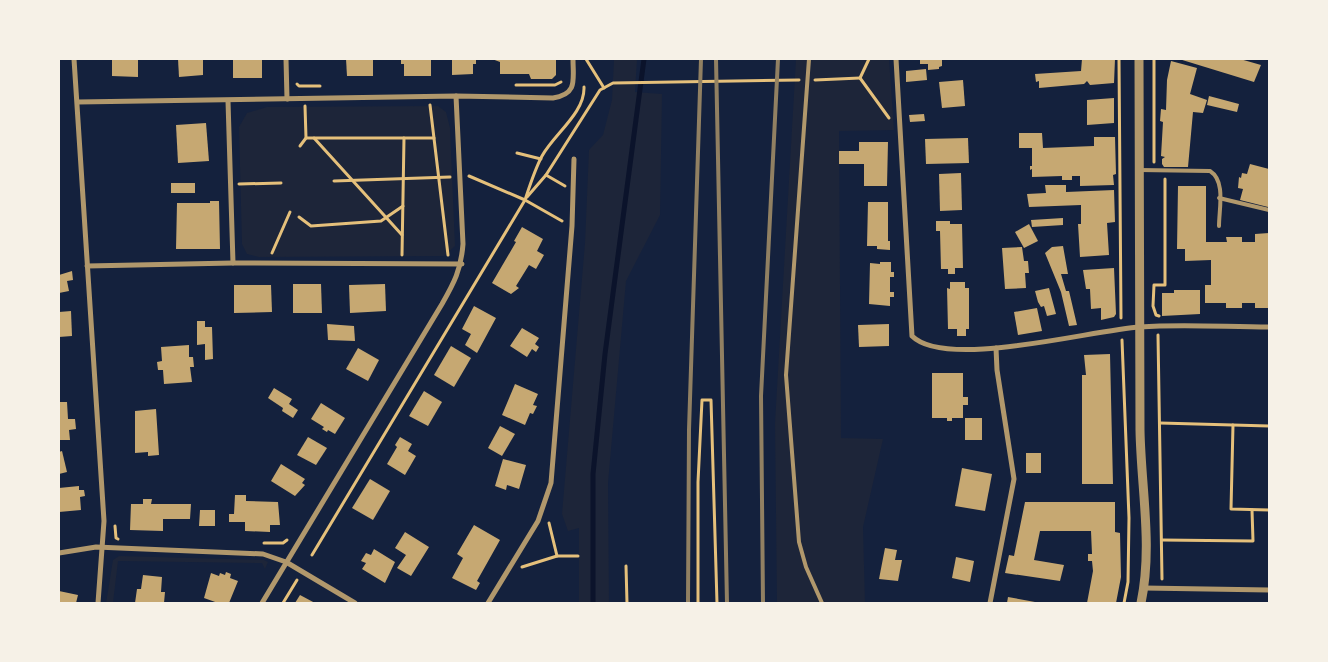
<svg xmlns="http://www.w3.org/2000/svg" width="1328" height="662" font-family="'Titillium Web',sans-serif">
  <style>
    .green { fill: #1d2539 }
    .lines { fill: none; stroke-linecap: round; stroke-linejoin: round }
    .stream { stroke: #0b132b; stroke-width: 5 }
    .building { fill: #c6a872 }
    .path { stroke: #e5c07b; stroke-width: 3 }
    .service { stroke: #b1986c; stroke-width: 4 }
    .minor { stroke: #b1986c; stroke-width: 5 }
    .tertiary { stroke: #b1986c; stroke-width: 9 }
    .rail { stroke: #918062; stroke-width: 4 }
  </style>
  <rect width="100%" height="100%" fill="#14213d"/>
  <g class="green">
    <path d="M614,59h23l-2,33 27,2 -2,121 -34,66 -18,202 1,120h-30v-75l-11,3 -6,-17 23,-271 4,-93 14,-15 9,-35z"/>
    <path d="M796,59h93l5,71 -55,1 2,307 42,1 -20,88 2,76h-88l-2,-180z"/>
    <path d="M438,106l8,6 4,16 5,118 -11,10 -185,1 -12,-3 -5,-10 -3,-117 8,-14 20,-6z"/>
    <path d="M119,556l145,4 4,2 -3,7 -3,-6 -144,-2 -5,42h-7l7,-43z"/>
  </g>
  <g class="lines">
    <path class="stream" d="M593,603v-129l12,-120 39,-295"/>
  </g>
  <g class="building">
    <path d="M112,59h26v18l-26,-1z"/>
    <path d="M178,59h25v16l-24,2z"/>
    <rect x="233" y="59" width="29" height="19"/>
    <path d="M346,59h27v17h-26z"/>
    <path d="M401,59h30v17h-27v-12h-3z"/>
    <path d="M452,59h24v5h-3v10l-21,1z"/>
    <path d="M492,59h64v16l-4,4h-21l-2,-5h-29v-12z"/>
    <path d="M920,59h22v7l-3,1v2l-11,1v-6h-8z"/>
    <path d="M1082,59h33l-1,24 -24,2 -3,-4 -3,3 -45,4v-7l-3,1 -1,-8 46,-3z"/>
    <path d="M1179,59h61l21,6 -7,17z"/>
    <path d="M1171,61l26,7 -7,26 17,6 -4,13 -10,-1 -5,55h-24l-2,-3v-5l3,-2 -4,-1 2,-34 -3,-1 1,-12 5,1 1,-30z"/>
    <path d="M926,69l1,11 -21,2v-11z"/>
    <path d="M963,80l2,26 -23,2 -3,-26z"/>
    <path d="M1209,96l30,8 -2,8 -30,-7z"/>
    <path d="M1114,98v25l-27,2v-25z"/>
    <path d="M924,114l1,7 -15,1 -1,-7z"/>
    <path d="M206,123l3,38 -31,2 -2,-38z"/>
    <path d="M1019,133h23l1,15 51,-2v-9h21l1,37 -3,1 1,10 -34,1v-10h-8v4h-10v-4l-30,1v-8l-2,1v-4h2v-18h-13z"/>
    <path d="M968,138l1,25 -43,1 -1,-25z"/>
    <path d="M859,142h29l-1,44h-23v-22h-25v-13h20z"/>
    <path d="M1250,164l19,5 -1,38 -28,-7 3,-11 -5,-1 1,-11 2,1 1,-5 5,1z"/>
    <path d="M961,173l1,37 -22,1 -1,-37z"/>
    <rect x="171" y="183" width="24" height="10"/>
    <path d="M1045,185h21v7l48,-2 1,32 -8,1 2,32 -29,2 -2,-33h3v-19l-52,2 -2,-13 19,-1z"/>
    <path d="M1178,186h28v56h21l-1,-5h16v5h13v-8l14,-1v75h-14v-5h-13v5h-16v-5h-21v-18h6v-25l-26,1v-12h-8z"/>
    <path d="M210,201h9l1,48h-44l1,-46h33z"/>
    <path d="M868,202h20v39h2v9l-13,-1v-3h-10z"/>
    <path d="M1063,218v7l-31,2 -1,-7z"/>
    <path d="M936,221h14v3h12l1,44h-8v6h-7v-5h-7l-1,-38h-4z"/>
    <path d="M1029,224l9,17 -14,7 -9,-16z"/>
    <path d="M522,227l21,12 -6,12 7,4 -8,14 -7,-4 -13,21 3,2 -8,6 -19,-11 24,-41 -2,-1z"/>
    <path d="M1063,246l5,28h-7l5,17h3l8,34 -8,1 -8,-34 -16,-39 7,-6z"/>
    <path d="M1022,247l2,14h4l1,12h-4l1,15 -21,1 -3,-41z"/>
    <path d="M880,262h11v10h3v5h-4v15h4v5h-4v9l-21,-2 1,-41 10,1z"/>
    <path d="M1114,268l2,46 -2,3 -13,3v-12l-10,1 -1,-20h-4l-3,-19z"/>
    <path d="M72,271l1,9 -6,1 2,10 -10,2v-18z"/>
    <path d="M950,282h15v6h4v41h-3v7h-9v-7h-9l-1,-41 3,1z"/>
    <path d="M293,284h28l1,29h-29z"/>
    <path d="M385,284l1,27 -36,2 -1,-28z"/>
    <path d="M234,285h37l1,27 -38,1z"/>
    <path d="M1049,288l7,26 -9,2 -3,-10 -3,1 -3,-5 -3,-11z"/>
    <path d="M1174,290h26v24l-38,2v-23h12z"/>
    <path d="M474,306l22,12 -19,35 -12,-8 6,-11 -9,-5z"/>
    <path d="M1037,308l5,23 -24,4 -4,-23z"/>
    <path d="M71,311l1,25 -13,1v-25z"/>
    <path d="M197,321h8v6h7l1,32 -8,1v-16l-8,1z"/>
    <path d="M327,324l27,2 1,15 -27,-1z"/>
    <path d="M889,324v22l-30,1 -1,-22z"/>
    <path d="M522,328l17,10 -4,6 4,3 -3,5 -4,-3 -5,8 -17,-11z"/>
    <path d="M189,345v12h4l1,10h-4l2,15 -28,2 -1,-14h-5l-1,-8 5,-1 -1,-14z"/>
    <path d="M451,346l20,12 -17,29 -20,-12z"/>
    <path d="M358,348l21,12 -11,21 -22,-12z"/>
    <path d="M1110,354l3,130h-31v-109h4l-2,-20z"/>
    <path d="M932,373h31v24h5v8h-5v13h-11v3h-5v-3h-15z"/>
    <path d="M515,384l23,10 -5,11 4,1 -4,8 -3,-1 -5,12 -23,-10z"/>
    <path d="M274,388l18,11 -3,5 9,6 -5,8 -11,-7 1,-3 -15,-10z"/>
    <path d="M424,391l18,11 -14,24 -19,-10z"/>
    <path d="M59,402h8l1,17h7l1,10 -7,1 1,10h-11z"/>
    <path d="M321,403l24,15 -10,16 -7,-4 -1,2 -5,-3 2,-2 -13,-8z"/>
    <path d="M156,409l3,46 -11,1v-4l-13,1v-42z"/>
    <rect x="965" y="418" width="17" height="22"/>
    <path d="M500,426l15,8 -13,22 -14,-8z"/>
    <path d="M308,437l19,11 -11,17 -19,-10z"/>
    <path d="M400,437l12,7 -4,7 8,5 -11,19 -18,-11 10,-17 -2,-2z"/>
    <path d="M62,451l5,21 -8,2v-22z"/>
    <rect x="1026" y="453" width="15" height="20"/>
    <path d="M503,459l23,6 -7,24 -12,-4 -1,5 -11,-4z"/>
    <path d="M281,464l24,15 -3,4 3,2 -10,11 -24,-15z"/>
    <path d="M962,468l30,6 -7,37 -30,-5z"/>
    <path d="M370,479l20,12 -17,29 -21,-12z"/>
    <path d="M79,486v4h5l1,6 -5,1 1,13 -22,2v-24z"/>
    <path d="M235,495h11v6l32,1 2,23h-10v7l-25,-1v-9h-16v-8h5z"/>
    <path d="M143,499h9l-1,5h40l-1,15h-27v12l-33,-1 1,-26h12z"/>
    <path d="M1025,502h90v30l5,1 1,44 -5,26h-29l6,-32 -1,-10h-4v-7h4l-1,-23h-51l-6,29 30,5 -4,16 -55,-8 4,-18 5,1z"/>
    <path d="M200,510h15v16h-16z"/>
    <path d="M474,525l26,15 -23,41 3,2 -4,7 -24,-12 11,-20 -6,-4z"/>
    <path d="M405,532l24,15 -18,29 -14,-8 9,-13 -11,-7z"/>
    <path d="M885,548l12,2 -2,10h7l-4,21 -19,-2z"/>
    <path d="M374,549l21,13 -10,21 -23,-14 4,-6 -5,-2 5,-8 5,2z"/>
    <path d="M956,557l18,4 -4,21 -18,-4z"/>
    <path d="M226,572l5,2 -1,4 8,3 -9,22h-11l-14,-5 7,-25 8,3 1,-3 5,2z"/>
    <path d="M143,575l19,2 -1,15h4l-1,11h-29l2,-14h4z"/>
    <path d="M59,591l19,4 -2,8h-17z"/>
    <path d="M300,595l15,8h-20z"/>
    <path d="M1008,597l27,5v1h-28z"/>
  </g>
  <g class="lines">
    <g class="path">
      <path d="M586,59l18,29"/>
      <path d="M1119,59l2,259"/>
      <path d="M860,78l29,40"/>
      <path d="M860,78l9,-19"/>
      <path d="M815,80l45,-2"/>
      <path d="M297,84l2,2h21"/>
      <path d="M516,85h39l6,-3"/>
      <path d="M430,105l18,150"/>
      <path d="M306,138h128"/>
      <path d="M314,138l88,97"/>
      <path d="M300,146l6,-8 -1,-32"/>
      <path d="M517,153l24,6"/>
      <path d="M1154,162v-103"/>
      <path d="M546,175l19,11"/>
      <path d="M469,176l56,24 37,21"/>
      <path d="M334,181l116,-4"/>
      <path d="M239,184l42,-1"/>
      <path d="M527,197l19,-22 54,-85 13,-7 186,-3"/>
      <path d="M299,217l12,9 70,-5 22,-15"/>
      <path d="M272,253l18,-41"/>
      <path d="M402,255l2,-117"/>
      <path d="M1159,316l-3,-1 -3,-9 1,-21h11v-106"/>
      <path d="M1158,335l4,244"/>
      <path d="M1122,340l7,178 -1,64 -4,21"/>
      <path d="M1160,423l109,3"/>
      <path d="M1233,425l-2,84 38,1"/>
      <path d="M549,523l8,33"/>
      <path d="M115,526l1,12 2,1"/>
      <path d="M1162,540l91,1 -1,-31"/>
      <path d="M264,543h19l4,-3"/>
      <path d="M312,555l213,-355c5,-15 10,-31 17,-44 12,-22 43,-43 42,-69"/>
      <path d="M626,566l1,37"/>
      <path d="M522,567l35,-11h21"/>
      <path d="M283,603l14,-23"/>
      <path d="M698,603v-121l4,-82h9l6,203"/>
    </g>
    <g class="service">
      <path d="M809,59l-23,316 13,167 7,25 16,36"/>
      <path d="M1139,170l71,1c16,10 9,38 9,55"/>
      <path d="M1219,198l50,12"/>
    </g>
    <g class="minor">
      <path d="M74,59l30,462 -6,82"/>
      <path d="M286,59l1,40"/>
      <path d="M896,59l16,277c34,34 179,-6 228,-9 42,-3 86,0 129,0"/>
      <path d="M228,101l5,162"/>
      <path d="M78,102l378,-6 97,2c25,-4 20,-18 20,-39"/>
      <path d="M87,266l146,-3 229,1"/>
      <path d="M59,553l37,-6 167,7 23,8 69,41"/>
      <path d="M1144,588l125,2"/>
      <path d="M262,603l180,-299c12,-21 19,-34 21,-60l-7,-148"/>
      <path d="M488,603l50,-82 13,-38 21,-257 2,-67"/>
      <path d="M990,603l24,-124 -17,-109 -1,-22"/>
    </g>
    <path class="tertiary" d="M1139,59c0,123 0,247 1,371 1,58 13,116 1,173"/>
    <g class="rail">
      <path d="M716,59l11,544"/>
      <path d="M688,603l1,-173 12,-371"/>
      <path d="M763,603l-2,-207 17,-337"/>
    </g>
  </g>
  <rect width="1328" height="662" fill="none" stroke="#f6f1e7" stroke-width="120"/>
</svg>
